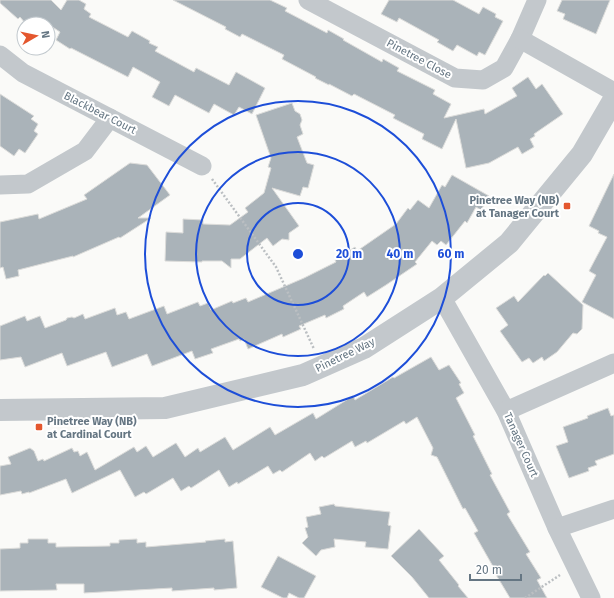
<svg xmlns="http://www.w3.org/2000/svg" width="614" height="598" font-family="'Fira Sans',sans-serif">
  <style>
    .building { fill: #aab3b9; stroke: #dcdcda }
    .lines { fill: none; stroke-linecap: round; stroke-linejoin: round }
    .path { stroke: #bbbfc2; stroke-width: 2.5; stroke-dasharray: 2 2; stroke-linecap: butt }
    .minor { stroke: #c3c8cc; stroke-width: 19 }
    .tertiary { stroke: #c3c8cc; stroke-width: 22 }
    .ring { fill: none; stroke: #1d4ed8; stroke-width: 2 }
    .poi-dot { fill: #e4572e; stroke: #fff; stroke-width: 1.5 }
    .labels { text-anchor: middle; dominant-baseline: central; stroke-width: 4; stroke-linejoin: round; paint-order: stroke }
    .street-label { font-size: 11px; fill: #657683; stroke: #fff }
    .poi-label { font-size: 11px; font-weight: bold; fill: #657683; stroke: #fff; text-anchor: end }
    .centre { fill: #1d4ed8; stroke: #fff; stroke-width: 2 }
    .ring-label { font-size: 12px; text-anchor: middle; font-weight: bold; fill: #1d4ed8; stroke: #fff; stroke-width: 4; stroke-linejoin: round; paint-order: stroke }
  </style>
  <rect width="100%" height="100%" fill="#fafaf8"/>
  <g class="building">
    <path d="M0,0h51l10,10 6,-10h12l7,4 -2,5 7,5 -2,3 39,20 4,-6 18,10 -1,2 9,4 -3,4 39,21 2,-4 33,17 7,-13 29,16 -13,26 -13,-7 -5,8 -20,-11 -5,9 -34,-18 -6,11 -17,-9 8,-15 -27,-15 -5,10 -57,-29 -1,1 -14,-9 4,-8 -12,-8 -10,-4 -4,4h-8l-6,-7 -2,2 -18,-16z"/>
    <path d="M173,0h97l17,8 -2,3 42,22 1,-3 16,9 -1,1 39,22 1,-3 16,9 -2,3 38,19 -2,4 18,10 -7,14 40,-9 1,5 32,-18 -5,-8 16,-11 8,12 6,-5 21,30 -29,20 1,2 -5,3 4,8 -12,7 -4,-7 -29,16 -23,5 -10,-49 -14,30 -20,-10 2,-5 -31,-16 2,-3 -41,-21 -2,2 -23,-12v1l-14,-7 1,-1 -34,-18 2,-4 -42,-21 -2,3 -15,-8 1,-2z"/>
    <path d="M389,0h64l26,14 4,-7 13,7 -1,3 8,4 -18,34 -6,-3 -2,4 -20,-11 -4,6 -16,-9 2,-2 -40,-22 -2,4 -16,-8z"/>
    <path d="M562,0h48l-14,34 -33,-15 2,-5 -8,-3z"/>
    <path d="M0,94l34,22 -3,3 7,5 -4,7 4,3 -13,19 -6,-4 -5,7 -14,-10z"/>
    <path d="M292,103l3,8 5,3 2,6 -2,5 3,9 -6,3 10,26 7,2 -6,23 -5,-1 -3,9 -28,-8 27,38 -10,7v7l-7,-1 -9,7 -6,-8 -27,21h-9v9l-9,-7h-20v1l-37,-1 1,-29 17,1v-14l20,1v4l27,1 18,-13 -3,-4 19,-15 7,-25 -3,-1 3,-9 -15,-43z"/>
    <path d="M130,163l17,2 23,30 -32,23h13l-31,20 -1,-1 -46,20v-1l-55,14 1,6 -13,3 -3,-12 -3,1v-46l38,-8 1,5 48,-20 -3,-4z"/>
    <path d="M614,174v145l-32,-17 14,-27 -7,-4 18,-34 -9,-4 1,-2 -10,-5z"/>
    <path d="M452,175l37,21 -8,14 -5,-3 -9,16 -2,-2 -19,24 -5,-4 -4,4 -5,-4 -17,21 2,2 -31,21 -19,12 -3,-5 -21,14 1,3 -18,9 -1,-3 -26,11 2,3 -18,8 -1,-3 -34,15 -4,-10 -4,2 -1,-2 -28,10 2,4 -18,6 -3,-8 -40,15 -5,-12 -35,13 -6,-15 -39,14 -5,-13 -37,14 -4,-10 -21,3v-34l25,-10 2,5 13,-5 5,12 21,-8 1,-2 5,-1 2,1 9,-4 2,5 30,-11 2,7 9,-3 3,7 35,-13 3,8 31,-12 2,4 8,-3 3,7 21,-9 1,2 13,-5 2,4 56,-24 32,-16 -1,-2 20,-13 2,4 39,-27 12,-16 2,2 8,-10 11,8 13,-23 3,2z"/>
    <path d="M548,273l35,32 -1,24 -5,5 -4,-1 -16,19 -13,9 -2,-4 -9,6 -4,-5 -7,4 -22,-31 8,-6 -12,-17 18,-12 4,6 26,-27 1,1z"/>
    <path d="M431,357l8,13 10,-5 12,18 -2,1 5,9 -8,5 19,37 -2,1 19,38 -2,1 20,37 -3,2 23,38 -4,2 15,24 -4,2 10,18h-37l-15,-25v-3l-21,-37 4,-2 -13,-23 -2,1 -26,-52 -6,-2 2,-7 -16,-31 -11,7 -2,-3 -37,22 -1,-2 -11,6 -3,-6 -28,17 -2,-2 -7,5 -5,-8 -28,19 -2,-2 -7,4 -5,-8 -30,18 -1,-2 -8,5 -10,-17 -28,18 -2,-2 -8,5 -8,-13 -27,16 -2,-2 -9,5 -15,-27 -48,23 -6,-14 -37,14v-1l-7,2 -1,-3 -21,4v-29l11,-2 -3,-7 22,-9 4,3 4,10 5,-2 1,2 28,-13 2,4 4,-1 2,5 7,-4 8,18 39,-23 3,5 9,-6 7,11 23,-14 9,14 13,-9 2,4 25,-15 8,13 37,-23 5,8 38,-22 3,6 37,-23 2,4 38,-23 1,1z"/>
    <path d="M608,408l3,8 3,-1v39l-19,7 2,4 -9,3 1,3 -20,7 -13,-32 12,-4 -5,-15 25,-9 -1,-2z"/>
    <path d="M334,504l1,2 55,6 -2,13 3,1 -3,23 -23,-2 1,-5 -32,-3 1,8 -14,3 -5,6 -14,-13 6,-6 -3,-9 3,-1 -2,-10 15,-3 -2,-7z"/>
    <path d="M419,529l25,27 -5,4 20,25 -1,1 10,12h-39l-17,-21 -21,-21z"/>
    <path d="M28,539h20v4h8v4l54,-1v-3h9v-3l18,-1v4l9,-1v5l60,-5 -1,-1 20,-2v3l8,-1 4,47 -23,2v-2l-42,3v-3l-88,5v-9h-28l1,6 -57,1v-42l20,-1v-5h8z"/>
    <path d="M278,556l38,20 -12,22h-5l-10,-5 -2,5h-4l-22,-11z"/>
  </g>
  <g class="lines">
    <g class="path">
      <path d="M212,179l64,88 38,82"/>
      <path d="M525,598l35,-23"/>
    </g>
    <g class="minor">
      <path d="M308,0l147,78 28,2 21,-12 16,-29 17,-39"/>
      <path d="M520,39l94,53"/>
      <path d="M0,55l23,18 179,93"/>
      <path d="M0,185l28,-1 57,-33 25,-33"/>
      <path d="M442,298l64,113 51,117 34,70"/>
      <path d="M506,411l108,-48"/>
      <path d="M557,528l57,-19"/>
    </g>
    <path class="tertiary" d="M0,410l165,-2 138,-33 61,-27 78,-50 67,-55 73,-89 32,-55"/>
  </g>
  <g class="ring">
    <circle cx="298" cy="254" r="51"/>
    <circle cx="298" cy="254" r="102"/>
    <circle cx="298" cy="254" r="153"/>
  </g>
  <g class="poi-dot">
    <rect x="563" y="202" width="8" height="8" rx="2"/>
    <rect x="35" y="423" width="8" height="8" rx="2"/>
  </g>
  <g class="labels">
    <g class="street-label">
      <text transform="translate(419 59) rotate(28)">Pinetree Close</text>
      <text transform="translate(100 113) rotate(27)">Blackbear Court</text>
      <text transform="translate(345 355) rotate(-26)">Pinetree Way</text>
      <text transform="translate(521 445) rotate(66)">Tanager Court</text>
    </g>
    <g class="poi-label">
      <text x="559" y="200">Pinetree Way (NB)<tspan x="559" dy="13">at Tanager Court</tspan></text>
      <text x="47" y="421" text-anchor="start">Pinetree Way (NB)<tspan x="47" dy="13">at Cardinal Court</tspan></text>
    </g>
  </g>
  <circle cx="298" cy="254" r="6" class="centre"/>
  <g class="ring-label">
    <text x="349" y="258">20 m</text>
    <text x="400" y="258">40 m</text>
    <text x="451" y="258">60 m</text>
  </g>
  <g transform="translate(36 36) rotate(81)"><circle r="19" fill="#ffffff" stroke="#c1c8cd"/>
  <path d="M0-3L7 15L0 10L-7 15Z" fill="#e4572e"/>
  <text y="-6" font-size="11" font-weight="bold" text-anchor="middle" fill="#657683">N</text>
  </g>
  <path d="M470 574v6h51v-6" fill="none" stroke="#657683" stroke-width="2"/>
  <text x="476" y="574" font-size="12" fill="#657683" stroke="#ffffff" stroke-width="3" paint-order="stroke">20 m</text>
</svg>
